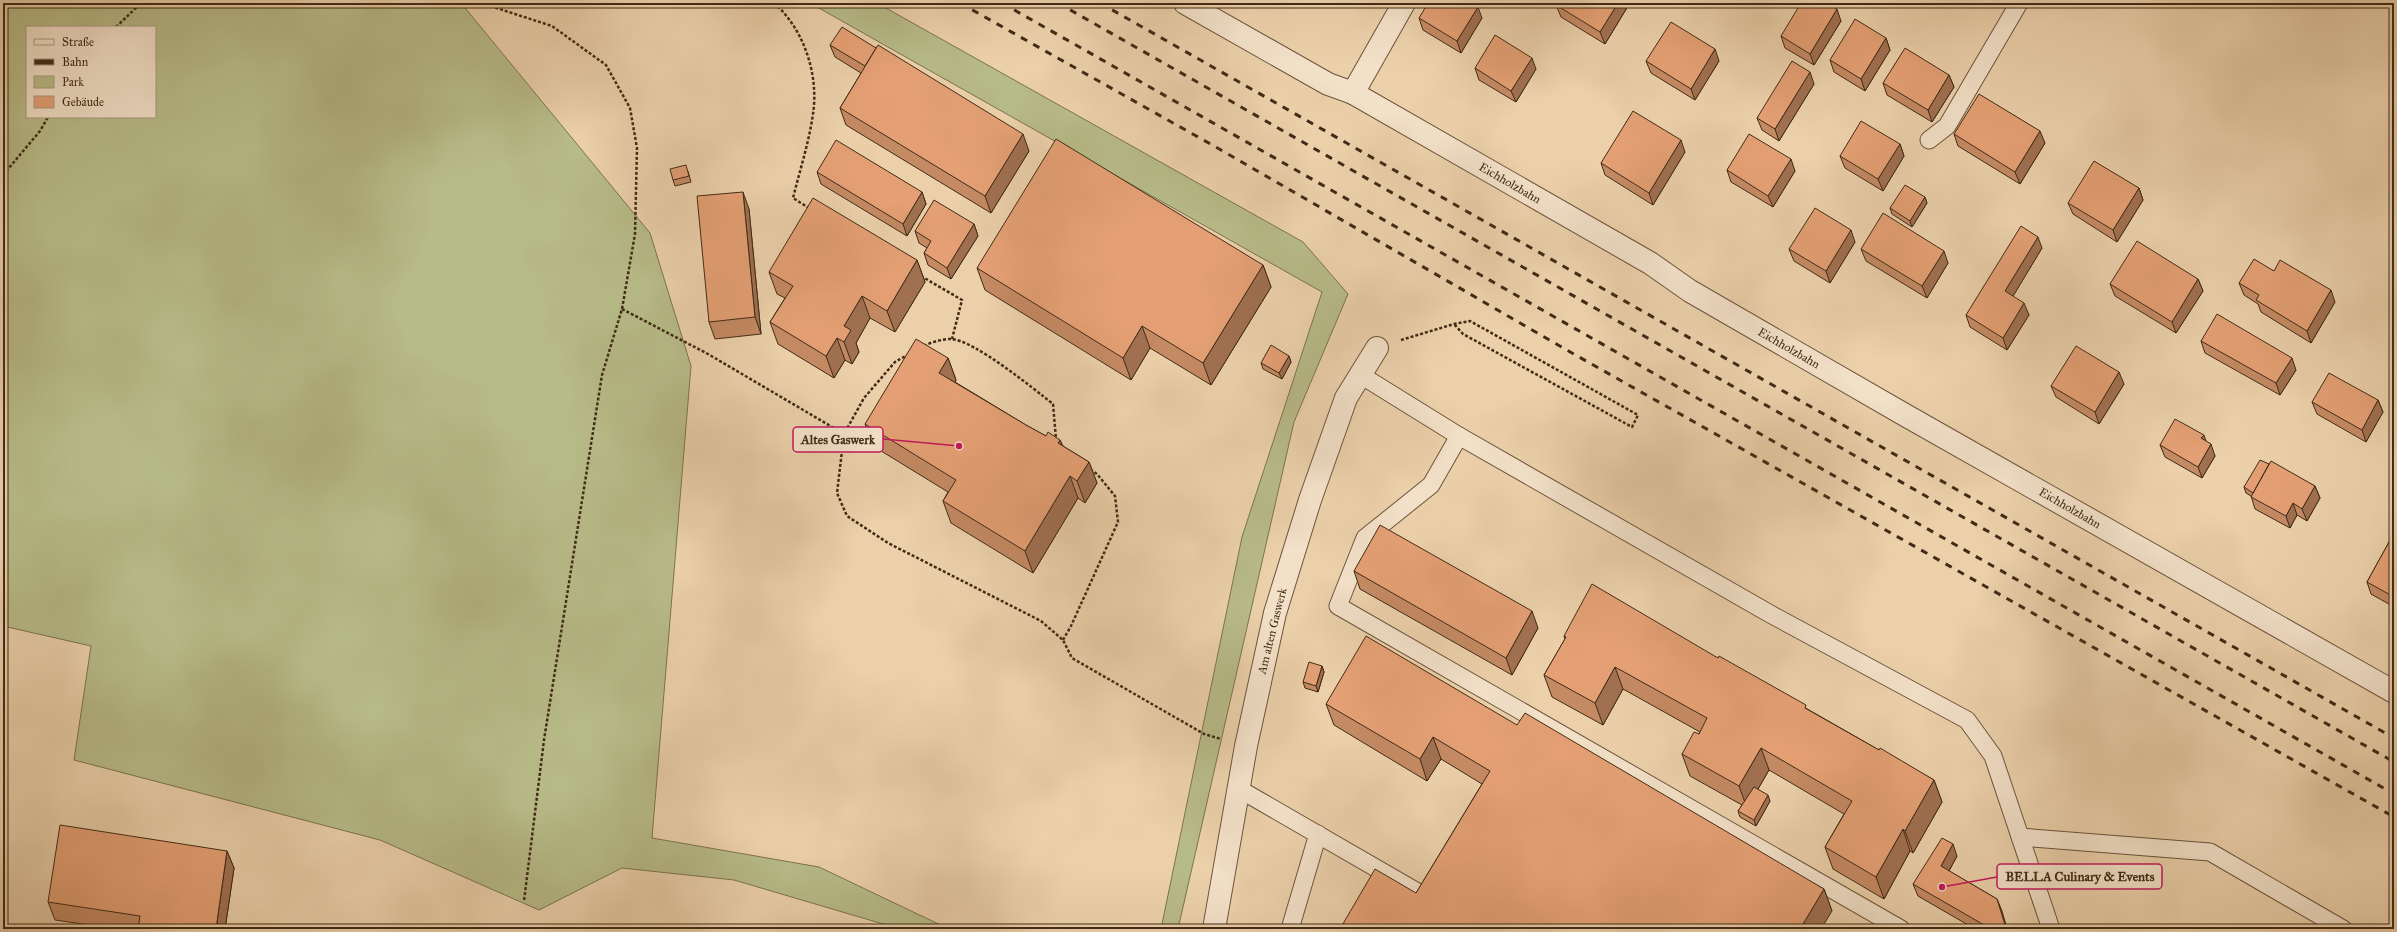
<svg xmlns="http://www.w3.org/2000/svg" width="2397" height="932" font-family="'IM FELL Great Primer',serif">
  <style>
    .green { fill: #b7bb88; stroke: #7c734f; fill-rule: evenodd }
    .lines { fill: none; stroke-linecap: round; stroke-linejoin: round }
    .lane-casing { stroke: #6c543b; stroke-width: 19 }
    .street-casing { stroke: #6c543b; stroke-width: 24 }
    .path { stroke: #412b16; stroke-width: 2.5; stroke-dasharray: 3 2; stroke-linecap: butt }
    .lane { stroke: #f2e0c8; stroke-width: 17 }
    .street { stroke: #f2e0c8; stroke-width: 22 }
    .rail { stroke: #412b16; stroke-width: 3; stroke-dasharray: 7 7; stroke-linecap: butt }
    .wall { fill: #c48a64; stroke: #412b16 }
    .shaded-wall { fill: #a07051; stroke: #412b16 }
    .building { fill: #e4a074; stroke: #412b16 }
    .labels { text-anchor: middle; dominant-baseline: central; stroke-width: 3; stroke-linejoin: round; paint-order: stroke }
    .street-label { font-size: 12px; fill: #412b16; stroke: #f2e0c8 }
    .leader { fill: none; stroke: #c2185b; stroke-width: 1.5 }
    .callout-dot { fill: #c2185b; stroke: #f2e0c8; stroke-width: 1.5 }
    .callout { fill: #f2e0c8; stroke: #c2185b; stroke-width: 1.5 }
    .callout-label { font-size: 13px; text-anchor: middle; font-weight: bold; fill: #412b16 }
  </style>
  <rect width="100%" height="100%" fill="#ebd0aa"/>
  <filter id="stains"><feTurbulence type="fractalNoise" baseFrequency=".005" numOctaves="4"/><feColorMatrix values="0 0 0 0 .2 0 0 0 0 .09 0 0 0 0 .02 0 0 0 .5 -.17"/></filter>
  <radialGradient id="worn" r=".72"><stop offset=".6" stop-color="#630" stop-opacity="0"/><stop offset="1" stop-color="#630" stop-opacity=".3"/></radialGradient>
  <g class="green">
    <path d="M3,3h458l189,230 41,133 -39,472 167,29 130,62h-49l-166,-49 -112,-12 -83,42 -159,-70 -306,-80 17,-114 -88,-20zM27,27h128v90h-128z"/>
    <path d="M810,3h67l426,239 45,52 -54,128 -116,507h-17l81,-392 80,-245z"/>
  </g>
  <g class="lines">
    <g class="lane-casing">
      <g id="lane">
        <path d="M1929,140l18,-14 72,-123"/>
        <path d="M1359,374l100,62 313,179 195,105 26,36 58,173"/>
        <path d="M1459,436l-28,49 -66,53 -27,68 563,323"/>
        <path d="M1239,789l194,112"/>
        <path d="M2020,837l190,15 133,77"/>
        <path d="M1290,929l28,-95"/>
      </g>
    </g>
    <g class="street-casing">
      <g id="street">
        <path d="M1185,3l143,81 25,9 297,170 40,28 215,124 489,277"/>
        <path d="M1353,93l51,-90"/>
        <path d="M1214,929l32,-183 29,-133 35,-113 36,-102 31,-50"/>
      </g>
    </g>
    <g class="path">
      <path d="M422,3l7,2 26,-2"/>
      <path d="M481,3l71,23 54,39 24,43 7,40 -2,86 -13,75 -20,66 -58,365 -20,161"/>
      <path d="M774,3c30,26 45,72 39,111 -4,28 -13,56 -20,84l16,10"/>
      <path d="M116,27l25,-24"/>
      <path d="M3,175l37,-44 8,-14"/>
      <path d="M921,276l41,24 -10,39"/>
      <path d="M622,309l86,45 136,80"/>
      <path d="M1401,340l53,-16 16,-3 168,94 -6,12 -169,-93 -9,-10"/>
      <path d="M924,346c7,-4 19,-7 27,-7 23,1 83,50 102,65l3,35"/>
      <path d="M909,354l-14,8 -31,36 -20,36 -7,59 10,23 41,27 153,78 22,19 9,18 132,76 17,5"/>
      <path d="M1063,640l8,-14 47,-104 -3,-26 -18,-22 -7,-5"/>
    </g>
    <use href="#lane" class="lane"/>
    <use href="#street" class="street"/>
    <g class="rail">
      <path d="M960,3l254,143 358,207 822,464"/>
      <path d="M1002,3l1392,791"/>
      <path d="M1058,3l1336,759"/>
      <path d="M1100,3l1294,735"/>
    </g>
  </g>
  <g class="wall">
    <path d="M1556,5l72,1 -23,38 -44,-27z"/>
    <path d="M1419,18h63l-21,35 -38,-23z"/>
    <path d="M1841,21l-27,44 -29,-17 -4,-12z"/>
    <path d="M1886,38l4,12 -25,41 -31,-19 -4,-12z"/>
    <path d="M830,45l46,3 153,103 -38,62 -145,-88 -6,-17 21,-35 -26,-16z"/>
    <path d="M1646,61h73l-24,39 -44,-27z"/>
    <path d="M1475,68l61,1 -20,33 -37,-22z"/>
    <path d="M1949,75l5,12 -22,35 -45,-27 -4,-12z"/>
    <path d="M1814,84l-35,57 -17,-11 -5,-12z"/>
    <path d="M1954,134l91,9 -25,41 -62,-38z"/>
    <path d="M1900,144l4,12 -21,35 -38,-23 -5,-12z"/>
    <path d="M1685,152l-32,53 -48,-30 -4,-12z"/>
    <path d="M1727,170l68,1 -22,36 -42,-25z"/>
    <path d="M688,171l3,11 -16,4 -2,-6z"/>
    <path d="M817,172l105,20 4,12 -19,32 -86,-52z"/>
    <path d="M2139,188l4,12 -26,42 -44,-28 -5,-11z"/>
    <path d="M1925,197l2,6 -15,24 -20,-13 -2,-6z"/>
    <path d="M749,209l12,125 -46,5 -6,-17z"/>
    <path d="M974,224l4,12 -27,43 -23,-14 -4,-12 3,-5 -8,-5 -4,-12z"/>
    <path d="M1855,242l-25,41 -36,-22 -5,-12z"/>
    <path d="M2042,248l-29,48 16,19 -22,35 -37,-23 -4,-12z"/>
    <path d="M1861,249l87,14 -21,35 -61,-37z"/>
    <path d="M917,260l8,22 -30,50 -25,-14 -14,25 3,9 -7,12 -7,-4 -11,18 -56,-34 -8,-22 15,-24 -8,-4 -8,-22z"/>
    <path d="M1263,265l8,22 -60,98 -61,-37 -19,32 -146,-90 -8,-22z"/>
    <path d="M2274,271l61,31 -24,41 -50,-31 -3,-8 -14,-9 -5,-12z"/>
    <path d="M2198,279l5,12 -27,42 -61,-37 -5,-12z"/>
    <path d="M2201,341l95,29 -16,25 -75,-42z"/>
    <path d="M1289,356l2,6 -9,17 -19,-10 -2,-6z"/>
    <path d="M948,358l8,22 -1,2 71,43 20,11 14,4 3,6 26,16 8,21 -12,20 -7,-5 -45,75 -82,-50 -8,-22 5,-9 -75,-46 -8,-22z"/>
    <path d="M2124,384l-25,40 -43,-27 -5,-11z"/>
    <path d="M2378,400l5,12 -17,30 -49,-28 -5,-12z"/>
    <path d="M2206,441l9,15 -13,22 -37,-21 -5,-12z"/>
    <path d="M2269,464l46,22 5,12 -13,23 -10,-6 -7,13 -35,-19 -4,-13 -5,-3 -2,-6z"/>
    <path d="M2394,533v74l-23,-13 -4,-12z"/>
    <path d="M1354,571l184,57 -26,47 -152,-86z"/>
    <path d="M1564,636l154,22 161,92 55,30 8,22 -29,51 -3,-2 -26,48 -51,-30 -8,-22 19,-33 -75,-44 -11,19 12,12 -14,25 -16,-9 -2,-6 4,-6 -52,-29 -8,-22 18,-22 -77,-43 -20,36 -51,-28 -8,-22 21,-36z"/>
    <path d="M1322,666l2,6 -6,20 -13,-4 -2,-6z"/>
    <path d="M1326,704l191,21 307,164 8,22 -416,-18 66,-109 -41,-25 -14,22 -93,-56z"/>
    <path d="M227,851l7,17 -9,61h-108l-62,-9 -7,-18z"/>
    <path d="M1957,856l-8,15 48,28 10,29 9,1h-41l-57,-33 -5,-12z"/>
  </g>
  <g class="shaded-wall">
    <path d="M1618,3h9l1,3 -23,38 -5,-12z"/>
    <path d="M1478,7l4,11 -21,35 -4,-12z"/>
    <path d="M1837,9l4,12 -27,44 -4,-11z"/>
    <path d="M1886,38l4,12 -25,41 -4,-12z"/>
    <path d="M1715,49l4,12 -24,39 -4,-11z"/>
    <path d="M1532,58l4,11 -20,33 -5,-11z"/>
    <path d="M1810,72l4,12 -35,57 -4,-12z"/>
    <path d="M1949,75l5,12 -22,35 -4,-12z"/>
    <path d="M2040,131l5,12 -25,41 -5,-12z"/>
    <path d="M1023,134l6,17 -38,62 -6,-17z"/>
    <path d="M1681,140l4,12 -32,53 -4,-12z"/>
    <path d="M1900,144l4,12 -21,35 -5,-12z"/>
    <path d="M1791,159l4,12 -22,36 -5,-11z"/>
    <path d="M2139,188l4,12 -26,42 -4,-12z"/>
    <path d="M743,192l6,17 12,125 -6,-17z"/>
    <path d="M922,192l4,12 -19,32 -4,-12z"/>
    <path d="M1925,197l2,6 -15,24 -2,-6z"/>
    <path d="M974,224l4,12 -27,43 -4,-11z"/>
    <path d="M1851,230l4,12 -25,41 -4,-12z"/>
    <path d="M2038,237l4,11 -33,55 -4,-12z"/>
    <path d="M1944,251l4,12 -21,35 -5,-12z"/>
    <path d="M917,260l8,22 -30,50 -8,-21z"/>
    <path d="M1263,265l8,22 -60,98 -8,-22z"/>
    <path d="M2198,279l5,12 -27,42 -4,-11z"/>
    <path d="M2331,290l4,12 -24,41 -4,-12z"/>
    <path d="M862,296l8,22 -14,25 3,9 -7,12 -8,-22v-16z"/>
    <path d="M2024,303l5,12 -22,35 -4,-12z"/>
    <path d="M1142,326l8,22 -19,32 -8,-22z"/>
    <path d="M837,338l8,22 -11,18 -8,-22z"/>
    <path d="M1289,356l2,6 -9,17 -3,-6z"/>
    <path d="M948,358l8,22 -9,14 -8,-21z"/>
    <path d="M2292,358l4,12 -16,25 -4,-12z"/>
    <path d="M2119,372l5,12 -25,40 -4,-12z"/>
    <path d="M2378,400l5,12 -17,30 -4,-12z"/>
    <path d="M2204,435l4,12 -7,-9z"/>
    <path d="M1060,440l8,22 -10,-19z"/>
    <path d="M2211,444l4,12 -13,22 -4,-11z"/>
    <path d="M1089,462l8,21 -12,20 -8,-22z"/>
    <path d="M1070,476l8,22 -45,75 -8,-22z"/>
    <path d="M2315,486l5,12 -13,23 -5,-12z"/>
    <path d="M2293,503l4,12 -7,13 -4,-12z"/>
    <path d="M1532,611l6,17 -26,47 -6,-17z"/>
    <path d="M1322,666l2,6 -6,20 -2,-6z"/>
    <path d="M1615,667l8,22 -20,36 -8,-22z"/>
    <path d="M1433,737l8,22 -14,22 -7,-22z"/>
    <path d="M1761,748l8,22 -22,38 -8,-22z"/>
    <path d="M1934,780l8,22 -29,51 -8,-22z"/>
    <path d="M1768,795l2,6 -14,25 -2,-6z"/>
    <path d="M1903,829l7,22 -26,48 -8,-22z"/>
    <path d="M1953,844l4,12 -12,22 -4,-12z"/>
    <path d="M227,851l7,17 -9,61h-9z"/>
    <path d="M1824,889l8,22 -11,18h-21z"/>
    <path d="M1997,899l5,12 5,18h-1z"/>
  </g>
  <g class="building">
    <path d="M1428,3h44l6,4 -21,34 -38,-23z"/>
    <path d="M1558,3h60l-18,29 -44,-27z"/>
    <path d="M1801,3h25l11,6 -27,45 -29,-18z"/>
    <path d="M1855,19l31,19 -25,41 -31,-19z"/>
    <path d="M1671,22l44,27 -24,40 -45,-28z"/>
    <path d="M842,27l34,21 -11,18 -35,-21z"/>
    <path d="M1495,35l37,23 -21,33 -36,-23z"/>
    <path d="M878,45l145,89 -38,62 -145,-88z"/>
    <path d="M1905,48l44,27 -21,35 -45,-27z"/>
    <path d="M1792,61l18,11 -35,57 -18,-11z"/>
    <path d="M1979,94l61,37 -25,41 -61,-38z"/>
    <path d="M1633,111l48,29 -32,53 -48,-30z"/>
    <path d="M1861,121l39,23 -22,35 -38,-23z"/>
    <path d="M1749,134l42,25 -23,37 -41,-26z"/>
    <path d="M1056,139l207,126 -60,98 -61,-37 -19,32 -146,-90z"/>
    <path d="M836,140l86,52 -19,32 -86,-52z"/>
    <path d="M2094,161l45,27 -26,42 -45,-27z"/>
    <path d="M686,165l3,11 -16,4 -3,-11z"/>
    <path d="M1905,185l20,12 -15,24 -20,-13z"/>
    <path d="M743,192l12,125 -46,5 -12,-126z"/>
    <path d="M813,198l104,62 -30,51 -25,-15 -18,30 7,4 -7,12 -7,-4 -11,18 -56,-34 23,-36 -24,-14z"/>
    <path d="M934,200l40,24 -27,44 -23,-15 7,-12 -16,-10z"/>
    <path d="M1815,208l36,22 -25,41 -37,-22z"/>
    <path d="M1883,213l61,38 -22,35 -61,-37z"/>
    <path d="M2021,226l17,11 -33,54 19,12 -21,35 -37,-23z"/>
    <path d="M2137,241l61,38 -26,43 -62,-38z"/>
    <path d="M2254,259l20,12 6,-11 51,30 -24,41 -51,-31 3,-5 -20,-12z"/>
    <path d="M2217,314l75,44 -16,25 -75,-42z"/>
    <path d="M916,339l32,19 -9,15 87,52 20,11 2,-4 12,8 -2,3 31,19 -12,19 -7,-5 -45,75 -82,-50 13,-21 -91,-56z"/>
    <path d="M1271,345l18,11 -10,17 -18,-10z"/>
    <path d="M2076,346l43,26 -24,40 -44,-26z"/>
    <path d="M2329,373l49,27 -16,30 -50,-28z"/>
    <path d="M2175,419l29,16 -3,3 10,6 -13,23 -38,-22z"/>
    <path d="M2260,460l9,4 -16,29 -9,-6z"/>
    <path d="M2271,461l44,25 -13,23 -9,-6 -7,13 -35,-19z"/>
    <path d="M1380,525l152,86 -26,47 -152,-87z"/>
    <path d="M2394,533v64l-27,-15z"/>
    <path d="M1592,584l126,74 1,-2 87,49 -1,3 74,42 1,-2 54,32 -29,51 -2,-2 -27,48 -51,-30 27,-46 -91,-53 -22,38 -57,-32 12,-22 5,2 8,-16 -92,-51 -20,36 -51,-28 22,-38 -2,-1z"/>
    <path d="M1366,636l151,89 8,-12 299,176 -24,40h-460l35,-60 41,24 74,-122 -57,-34 -13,22 -94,-55z"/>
    <path d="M1309,662l13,4 -6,20 -13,-4z"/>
    <path d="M1754,787l14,8 -14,25 -16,-9z"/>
    <path d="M60,825l167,26 -11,78h-78l2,-13 -92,-14z"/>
    <path d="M1942,838l11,6 -12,22 56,33 9,29 10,1h-25l-78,-45z"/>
  </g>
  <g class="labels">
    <g class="street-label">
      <text transform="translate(1510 183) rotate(30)">Eichholzbahn</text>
      <text transform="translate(1789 348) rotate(30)">Eichholzbahn</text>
      <text transform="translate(2070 508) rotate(30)">Eichholzbahn</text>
      <text transform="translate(1272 631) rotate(-76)">Am alten Gaswerk</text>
    </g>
  </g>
  <path class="leader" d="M959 446L883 439M1942 887L1997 877"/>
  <g class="callout-dot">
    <circle cx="959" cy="446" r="4"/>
    <circle cx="1942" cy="887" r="4"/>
  </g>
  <g class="callout">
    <rect x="793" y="427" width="90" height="25" rx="4"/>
    <rect x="1997" y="864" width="165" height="25" rx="4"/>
  </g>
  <g class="callout-label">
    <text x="838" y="444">Altes Gaswerk</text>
    <text x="2080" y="881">BELLA Culinary &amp; Events</text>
  </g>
  <rect width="2397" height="932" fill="none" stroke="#ebd0aa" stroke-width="16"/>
  <rect x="4" y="4" width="2389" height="924" fill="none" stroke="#412b16" stroke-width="2"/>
  <rect x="8" y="8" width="2381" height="916" fill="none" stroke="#412b16"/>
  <rect x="26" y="26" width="130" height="92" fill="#f2e0c8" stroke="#ab9881"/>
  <rect x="34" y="39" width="20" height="6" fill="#f2e0c8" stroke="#ab9881"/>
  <text x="62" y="46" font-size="12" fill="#412b16">Straße</text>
  <rect x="34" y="59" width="20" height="6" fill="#412b16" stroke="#ab9881"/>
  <text x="62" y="66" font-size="12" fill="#412b16">Bahn</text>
  <rect x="34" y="76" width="20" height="12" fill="#b7bb88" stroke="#ab9881"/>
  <text x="62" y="86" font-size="12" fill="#412b16">Park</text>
  <rect x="34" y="96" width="20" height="12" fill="#e4a074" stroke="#ab9881"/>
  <text x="62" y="106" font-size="12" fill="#412b16">Gebäude</text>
  <rect width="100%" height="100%" filter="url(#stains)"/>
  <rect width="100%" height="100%" fill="url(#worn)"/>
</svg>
